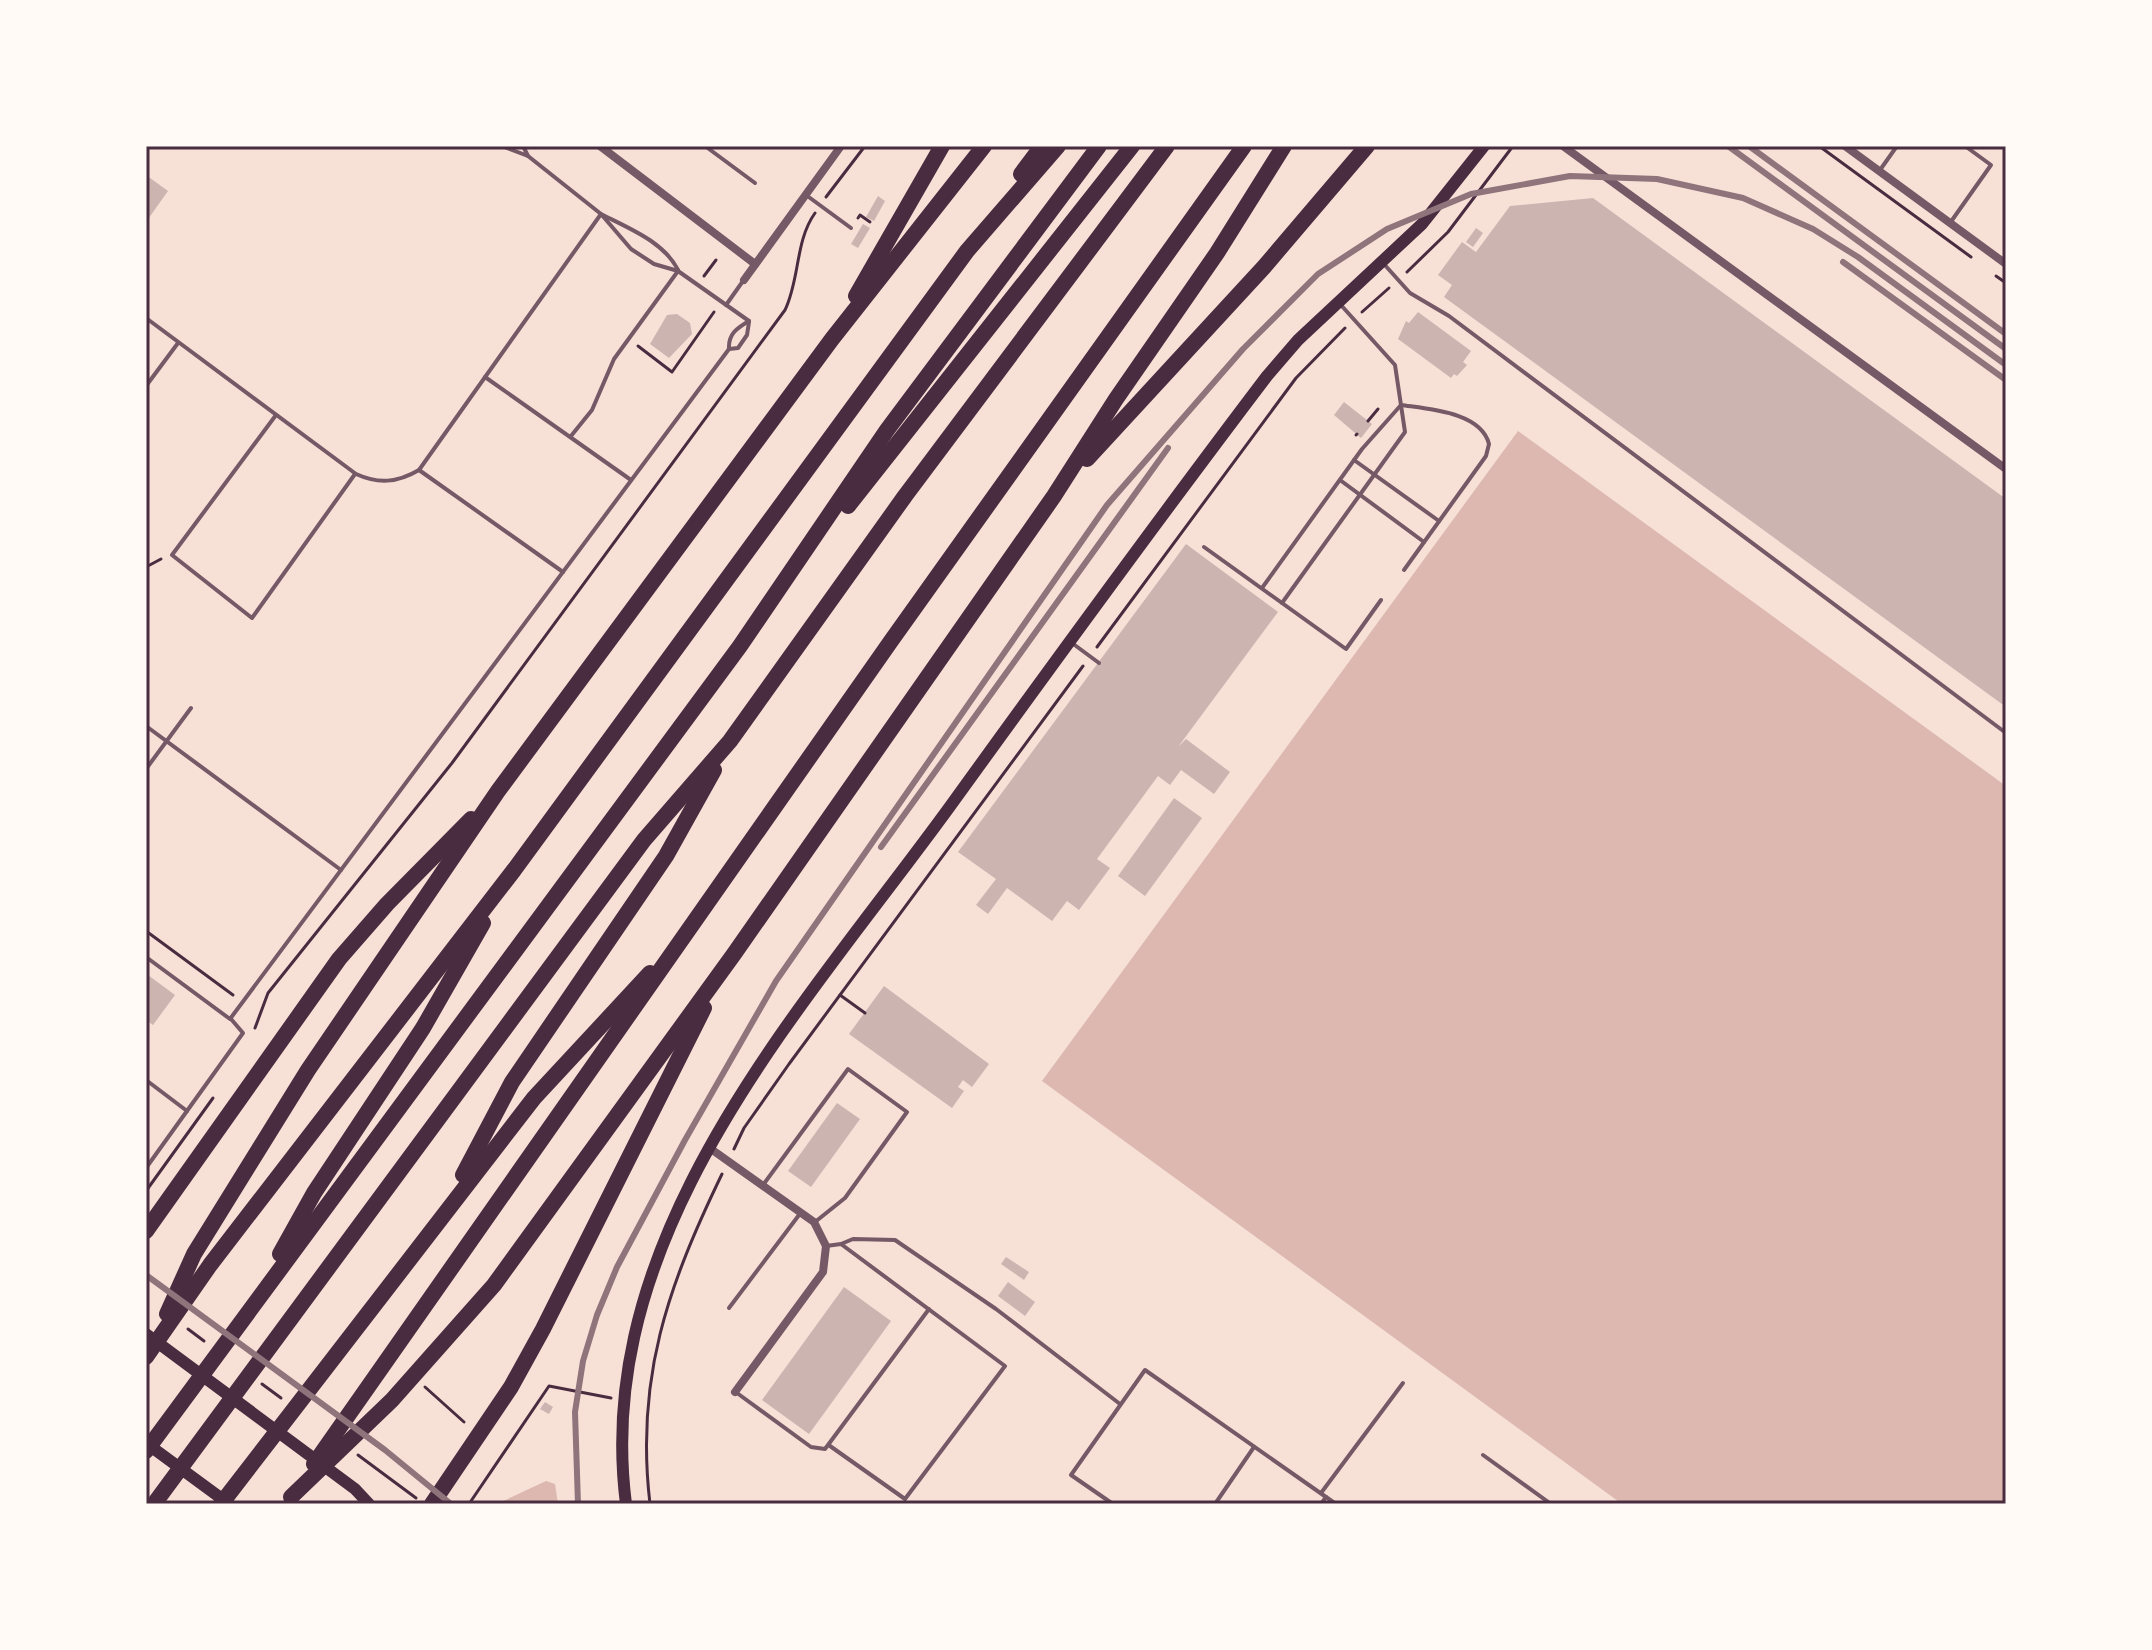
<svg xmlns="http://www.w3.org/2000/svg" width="2152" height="1650" font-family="'Open Sans',sans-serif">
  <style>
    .water { fill: #dcb8b0 }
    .building { fill: #ccb4b1 }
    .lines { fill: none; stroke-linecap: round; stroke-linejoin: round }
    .path { stroke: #4a2c40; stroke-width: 3 }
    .service { stroke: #755966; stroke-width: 4 }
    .minor { stroke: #755966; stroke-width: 8 }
    .secondary { stroke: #4a2c40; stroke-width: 12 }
    .motorway { stroke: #4a2c40; stroke-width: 16 }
    .rail { stroke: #8f747c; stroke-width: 6 }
    .neatline { fill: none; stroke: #4a2c40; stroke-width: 3 }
  </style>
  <rect width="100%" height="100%" fill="#f7e1d7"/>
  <g class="water">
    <path d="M1518,431l488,355v718h-384l-580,-423z"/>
    <path d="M546,1481l9,3 3,20h-61z"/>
  </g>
  <g class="building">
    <path d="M146,175l22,16 -22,31z"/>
    <path d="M878,196l7,5 -11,20 -8,-4z"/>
    <path d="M1593,198l413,301v208l-562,-410 8,-12 -14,-10 24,-33 14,10 34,-46z"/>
    <path d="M863,224l7,4 -12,20 -7,-4z"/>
    <path d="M1476,228l7,5 -10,14 -7,-5z"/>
    <path d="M1418,312l53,39 -8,11 4,3 -10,11 -3,-2 -3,4 -53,-39 8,-18 3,2z"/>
    <path d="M677,314l13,9 2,11 -23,24 -19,-14 17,-29z"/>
    <path d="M1344,402l28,22 -11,14 -27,-23z"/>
    <path d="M1186,544l92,68 -100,135 8,-8 44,33 -16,22 -33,-24 -11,15 -12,-9 -61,83 13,9 -31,42 -12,-9 -15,20 -45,-33 -19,26 -12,-9 20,-26 -38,-27z"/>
    <path d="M1174,798l28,20 -57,78 -27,-20z"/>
    <path d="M148,975l27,20 -22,30 -7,-5z"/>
    <path d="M884,986l105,78 -17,23 -9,-7 -5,7 6,4 -12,17 -103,-74z"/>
    <path d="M837,1103l23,16 -49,68 -23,-16z"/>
    <path d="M1006,1257l23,15 -5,8 -23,-16z"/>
    <path d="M1008,1282l27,20 -10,14 -27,-20z"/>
    <path d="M844,1287l47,34 -82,113 -47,-34z"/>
    <path d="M545,1402l8,5 -4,7 -9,-5z"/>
  </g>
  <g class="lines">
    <g class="path">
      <path d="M1819,146l152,111"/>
      <path d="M826,197l39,-51"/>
      <path d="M858,218l2,-3 10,7"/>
      <path d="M1407,272l41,-40 65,-86"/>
      <path d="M704,276l12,-16"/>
      <path d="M1996,276l10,7"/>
      <path d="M1362,312l27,-24"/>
      <path d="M638,346l34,26 42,-60"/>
      <path d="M1368,421l10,-12"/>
      <path d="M1356,435l1,-1"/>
      <path d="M146,567l15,-8"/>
      <path d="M1097,647l199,-269 49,-50"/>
      <path d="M146,931l87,64"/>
      <path d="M840,995l25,18"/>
      <path d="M255,1028l13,-35 184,-230 333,-453c15,-31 10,-69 30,-97"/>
      <path d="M734,1149l10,-21 45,-64 294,-398"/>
      <path d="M146,1191l67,-93"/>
      <path d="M188,1329l16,12"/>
      <path d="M262,1384l19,14"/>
      <path d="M425,1387l39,35"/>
      <path d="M358,1455l58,43"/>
      <path d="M469,1504l80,-118 62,12"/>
      <path d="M650,1504c-15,-126 18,-218 72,-330"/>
    </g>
    <g class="service">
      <path d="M502,146l26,10 73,58 30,35 23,15 24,7 71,50"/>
      <path d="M523,146l5,10"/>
      <path d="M705,146l50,37"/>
      <path d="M1880,170l17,-24"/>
      <path d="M806,195l45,33"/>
      <path d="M603,215c27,14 61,27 75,55"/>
      <path d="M1950,223l41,-58 -26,-19"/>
      <path d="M1383,263l27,30 39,23 557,417"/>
      <path d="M726,305l17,-24"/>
      <path d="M146,318l210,156c22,10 41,9 63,-4l182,-256"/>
      <path d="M729,349l9,-1 9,-13 2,-13"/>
      <path d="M485,377l146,103"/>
      <path d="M146,386l32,-43"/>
      <path d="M276,415l-104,140 80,63 103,-144"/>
      <path d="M571,436l21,-26 22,-51 64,-88"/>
      <path d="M1354,460l85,61"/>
      <path d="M419,470l144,102"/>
      <path d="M1340,480l84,62"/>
      <path d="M1204,547l142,102 35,-49"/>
      <path d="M1262,588l100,-139 39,-44c27,4 80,7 88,39l-3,12 -82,114"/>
      <path d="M1282,603l123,-171 -10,-67 -55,-61"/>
      <path d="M1072,643l27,20"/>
      <path d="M146,726l195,144"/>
      <path d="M146,769l45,-61"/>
      <path d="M146,957l84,62 499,-670c-1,-15 8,-21 20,-28"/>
      <path d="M146,1080l41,31"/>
      <path d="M146,1168l97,-135 -12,-14"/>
      <path d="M763,1185l85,-116 59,43 -62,86 -30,24"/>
      <path d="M841,1244l12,-5 42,1 101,69 124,95"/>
      <path d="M826,1246l15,-2 164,122 -100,133 -75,-53"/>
      <path d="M729,1308l70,-93"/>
      <path d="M737,1393l74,54 14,2 104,-140"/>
      <path d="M1483,1455l68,49"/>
      <path d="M1321,1493l82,-110"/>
      <path d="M1113,1504l-42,-29 74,-105 191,134"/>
      <path d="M1215,1504l39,-57"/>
      <path d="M1321,1504l5,-7"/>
    </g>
    <g class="minor">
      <path d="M600,146l155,118"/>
      <path d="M1563,146l443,323"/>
      <path d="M1845,146l161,118"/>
      <path d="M744,280l97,-134"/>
      <path d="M711,1149l103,73 12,24 -3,26 -88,120"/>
    </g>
    <g class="secondary">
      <path d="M146,1334l209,155 14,15"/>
      <path d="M146,1443l83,61"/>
      <path d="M626,1504c-35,-272 177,-495 325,-699 104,-144 209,-288 316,-429l31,-36 124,-116 62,-78"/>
    </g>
    <g class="motorway">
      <path d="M1021,174l21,-28"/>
      <path d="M856,296l86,-150"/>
      <path d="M1087,459l177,-192 103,-121"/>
      <path d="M848,506l284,-360"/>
      <path d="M463,1175l49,-93 154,-226 48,-86"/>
      <path d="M146,1231l193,-272 48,-55 84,-85"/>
      <path d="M280,1254l34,-61 109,-165 60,-105"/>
      <path d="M167,1314l27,-60 114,-184 190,-279 334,-452 152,-193"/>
      <path d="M146,1357l64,-92 304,-395 453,-619 91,-105"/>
      <path d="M146,1451l594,-805 147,-216 212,-284"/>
      <path d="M314,1464l577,-823 353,-495"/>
      <path d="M291,1497l101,-97 102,-115 240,-331 320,-458 62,-97 101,-146 67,-107"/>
      <path d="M154,1504l490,-664 86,-99 175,-245 262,-350"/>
      <path d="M221,1504l313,-406 116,-125"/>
      <path d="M432,1504l79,-117 32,-58 161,-321"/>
    </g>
    <g class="rail">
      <path d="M1728,146l278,203"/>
      <path d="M1749,146l257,188"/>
      <path d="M1843,262l163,118"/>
      <path d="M881,847l287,-399"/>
      <path d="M146,1275l239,175 66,54"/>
      <path d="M578,1504l-3,-92 8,-51 14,-46 20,-48 68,-127 91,-159 331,-476 136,-156 75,-75 69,-45 84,-35 99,-18 87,3 86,19 70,31 45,28 148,108"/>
    </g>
  </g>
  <rect width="2152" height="1650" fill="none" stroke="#fffaf5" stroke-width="296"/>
  <rect x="148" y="148" width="1856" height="1354" class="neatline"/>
</svg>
